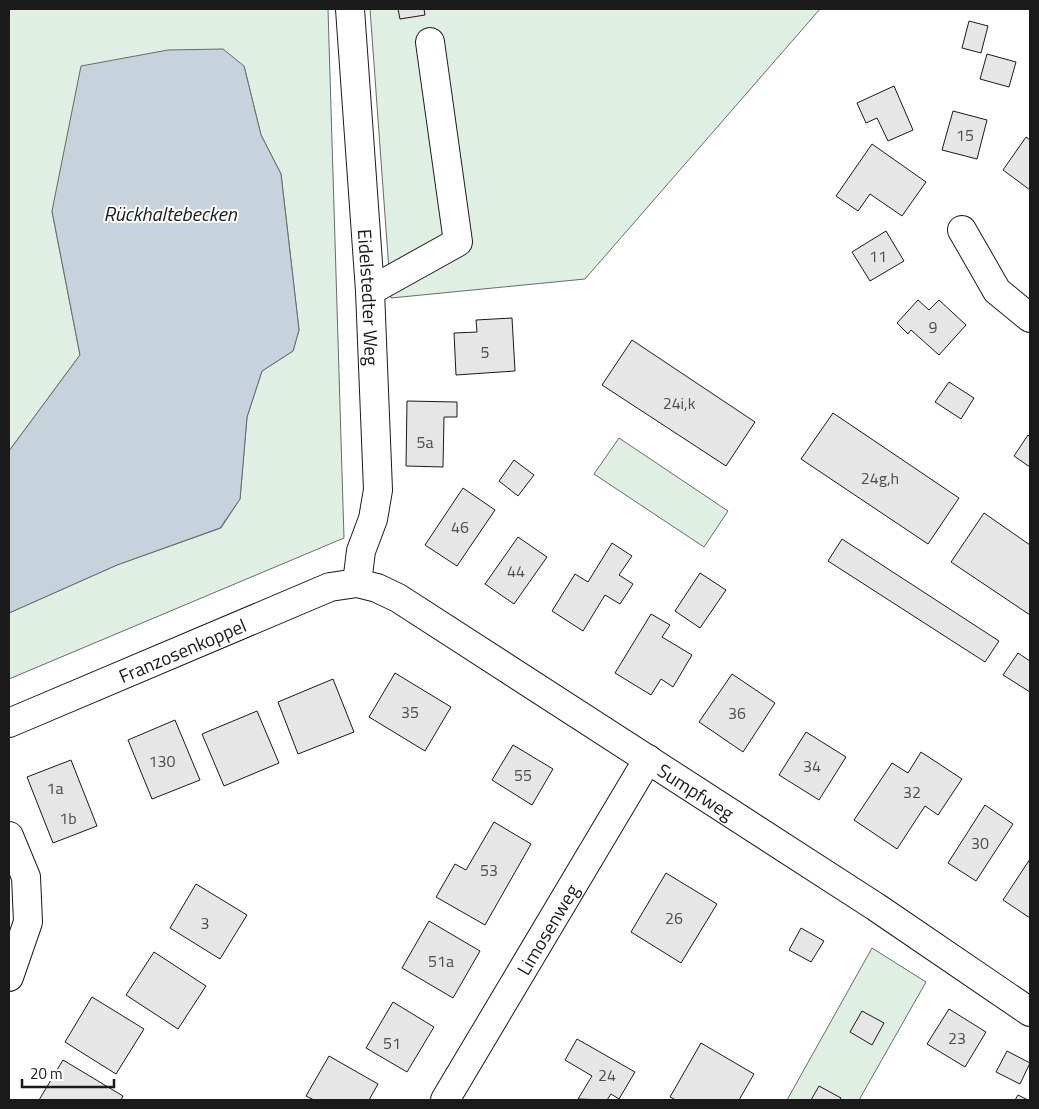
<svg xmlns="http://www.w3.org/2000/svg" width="1039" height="1109" font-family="'Titillium Web',sans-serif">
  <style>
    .green { fill: #e0efe3; stroke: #6a6a6a }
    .water { fill: #c6d2dc; stroke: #6a6a6a }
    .building { fill: #e6e6e6; stroke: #1a1a1a }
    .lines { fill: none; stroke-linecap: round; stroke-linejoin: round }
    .minor-casing { stroke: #1a1a1a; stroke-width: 30 }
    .minor { stroke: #fff; stroke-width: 28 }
    .labels { text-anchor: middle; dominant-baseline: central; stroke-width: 4; stroke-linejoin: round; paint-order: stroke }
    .number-label { font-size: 16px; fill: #4d4d4d }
    .street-label { font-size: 19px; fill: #1a1a1a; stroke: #fff }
    .water-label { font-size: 20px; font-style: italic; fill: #1a1a1a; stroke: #fff }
  </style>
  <rect width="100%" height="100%" fill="#fff"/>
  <g class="green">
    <path d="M9,9h319l16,529 -335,141v-66l108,-48 104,-37 19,-29 7,-82 15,-46 31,-20 6,-21 -18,-156 -20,-39 -17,-69 -192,145 28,144 -71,96z"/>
    <path d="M370,9h450l-235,270 -194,19z"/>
    <path d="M619,438l109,73 -24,36 -110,-73z"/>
    <path d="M872,948l54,34 -67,118h-72z"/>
  </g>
  <path class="water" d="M223,49l21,17 17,69 20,39 18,156 -6,21 -31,20 -15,46 -7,82 -20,29 -103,37 -108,48v-162l71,-96 -28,-144 29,-145 87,-16z"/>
  <g class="building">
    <path d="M398,9h26l1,6 -25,4z"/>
    <path d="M969,21l19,5 -7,27 -19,-5z"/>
    <path d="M987,54l29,8 -7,25 -29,-8z"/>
    <path d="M894,86l19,44 -25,11 -11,-23 -11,5 -9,-20z"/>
    <path d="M953,111l34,9 -10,39 -35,-9z"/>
    <path d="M1026,137l4,3v50l-27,-20z"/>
    <path d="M872,144l54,38 -24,34 -32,-22 -12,17 -22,-15z"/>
    <path d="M886,231l18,30 -34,20 -18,-29z"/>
    <path d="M918,300l11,10 10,-10 27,25 -27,30 -28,-25 -3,4 -11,-11z"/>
    <path d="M512,318l3,53 -59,4 -2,-42 23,-1 -1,-12z"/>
    <path d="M632,340l123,82 -29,44 -124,-81z"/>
    <path d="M949,382l25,16 -13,21 -26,-17z"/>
    <path d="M407,401l50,1v15h-13l-1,50 -37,-1z"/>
    <path d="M833,413l126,85 -31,46 -127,-85z"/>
    <path d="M1028,435l2,2v30l-16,-11z"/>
    <path d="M514,460l20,15 -16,21 -19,-15z"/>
    <path d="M463,488l32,22 -38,56 -32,-21z"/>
    <path d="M984,513l46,32v70l-79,-53z"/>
    <path d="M518,537l29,20 -33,47 -29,-20z"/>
    <path d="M842,539l157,102 -14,21 -157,-101z"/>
    <path d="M612,543l20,13 -13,19 14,9 -13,20 -15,-9 -22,36 -31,-20 23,-37 13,8z"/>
    <path d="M700,573l26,17 -26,38 -25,-17z"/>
    <path d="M651,614l19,11 -8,12 30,18 -19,32 -12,-8 -10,16 -36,-22z"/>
    <path d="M1018,653l12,8v31l-27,-17z"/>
    <path d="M395,673l56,34 -26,44 -56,-34z"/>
    <path d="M732,674l43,29 -32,49 -44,-30z"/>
    <path d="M333,679l21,53 -56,22 -20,-52z"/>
    <path d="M257,711l22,52 -55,23 -22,-52z"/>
    <path d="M175,720l25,60 -48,19 -24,-59z"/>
    <path d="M806,732l40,25 -27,43 -40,-25z"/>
    <path d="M513,745l40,24 -21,36 -40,-25z"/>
    <path d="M921,752l41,27 -24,36 -13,-9 -28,43 -43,-29 38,-57 16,10z"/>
    <path d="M71,760l26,66 -44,17 -26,-66z"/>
    <path d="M985,805l28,19 -37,57 -28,-18z"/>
    <path d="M494,822l37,22 -46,81 -49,-28 19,-33 11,6z"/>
    <path d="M1030,859v59l-27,-18z"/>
    <path d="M666,873l51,31 -36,59 -50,-31z"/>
    <path d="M196,884l51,31 -27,44 -50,-31z"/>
    <path d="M429,921l51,30 -27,47 -51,-30z"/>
    <path d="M801,928l23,13 -13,21 -22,-12z"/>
    <path d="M154,952l52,34 -28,43 -52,-34z"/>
    <path d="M92,997l52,32 -28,45 -51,-32z"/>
    <path d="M393,1002l41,25 -27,45 -41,-24z"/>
    <path d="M949,1009l37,23 -21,35 -38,-23z"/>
    <path d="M862,1011l22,12 -12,22 -22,-13z"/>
    <path d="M577,1039l58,33 -16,27 -8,-5 -4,6 -29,-1 14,-23 -27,-16z"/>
    <path d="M701,1043l53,31 -15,26h-63l-6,-3z"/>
    <path d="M1007,1051l23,12 -10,21 -24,-12z"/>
    <path d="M329,1056l49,28 -9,16h-55l-8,-4z"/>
    <path d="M63,1060l60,36 -2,4h-82z"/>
    <path d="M819,1086l22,12 -1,2h-29z"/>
    <path d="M1018,1095l10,5h-13z"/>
  </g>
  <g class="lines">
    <g class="minor-casing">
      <g id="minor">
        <path id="s1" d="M350,9l20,282 8,199 -5,29 -12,32 -4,32"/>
        <path d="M962,230l35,61 33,27"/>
        <path d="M370,291l88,-49 -28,-200"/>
        <path id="s2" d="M9,723l321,-136 27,-4 20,5 21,10 478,309 154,105"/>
        <path d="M9,836l17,41 2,45 -19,55"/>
        <path id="s3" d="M445,1100l203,-341"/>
      </g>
    </g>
    <use href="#minor" class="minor"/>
  </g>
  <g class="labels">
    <g class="number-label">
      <text x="965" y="135">15</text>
      <text x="878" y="256">11</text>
      <text x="933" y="327">9</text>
      <text x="485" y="352">5</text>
      <text x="679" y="403">24i,k</text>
      <text x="425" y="442">5a</text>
      <text x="880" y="478">24g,h</text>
      <text x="460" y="527">46</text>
      <text x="516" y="571">44</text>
      <text x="410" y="712">35</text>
      <text x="737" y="713">36</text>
      <text x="162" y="761">130</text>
      <text x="812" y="766">34</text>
      <text x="523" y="775">55</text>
      <text x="55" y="788">1a</text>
      <text x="912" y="792">32</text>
      <text x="68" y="818">1b</text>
      <text x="980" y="843">30</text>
      <text x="489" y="870">53</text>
      <text x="674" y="918">26</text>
      <text x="205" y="923">3</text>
      <text x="441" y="961">51a</text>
      <text x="957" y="1038">23</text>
      <text x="392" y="1043">51</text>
      <text x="607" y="1075">24</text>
    </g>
    <g class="street-label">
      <text stroke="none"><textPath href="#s1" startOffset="289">Eidelstedter Weg</textPath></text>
      <text stroke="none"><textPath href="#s2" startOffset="188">Franzosenkoppel</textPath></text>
      <text stroke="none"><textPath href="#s2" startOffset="775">Sumpfweg</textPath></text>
      <text stroke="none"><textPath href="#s3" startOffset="199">Limosenweg</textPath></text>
    </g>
    <g class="water-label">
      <text x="170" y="213">Rückhaltebecken</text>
    </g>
  </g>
  <rect width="1039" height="1109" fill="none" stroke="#1a1a1a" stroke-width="20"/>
  <path d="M22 1079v8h92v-8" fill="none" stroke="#1a1a1a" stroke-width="2.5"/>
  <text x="30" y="1079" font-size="15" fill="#1a1a1a" stroke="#ffffff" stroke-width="4" paint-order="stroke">20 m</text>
</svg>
